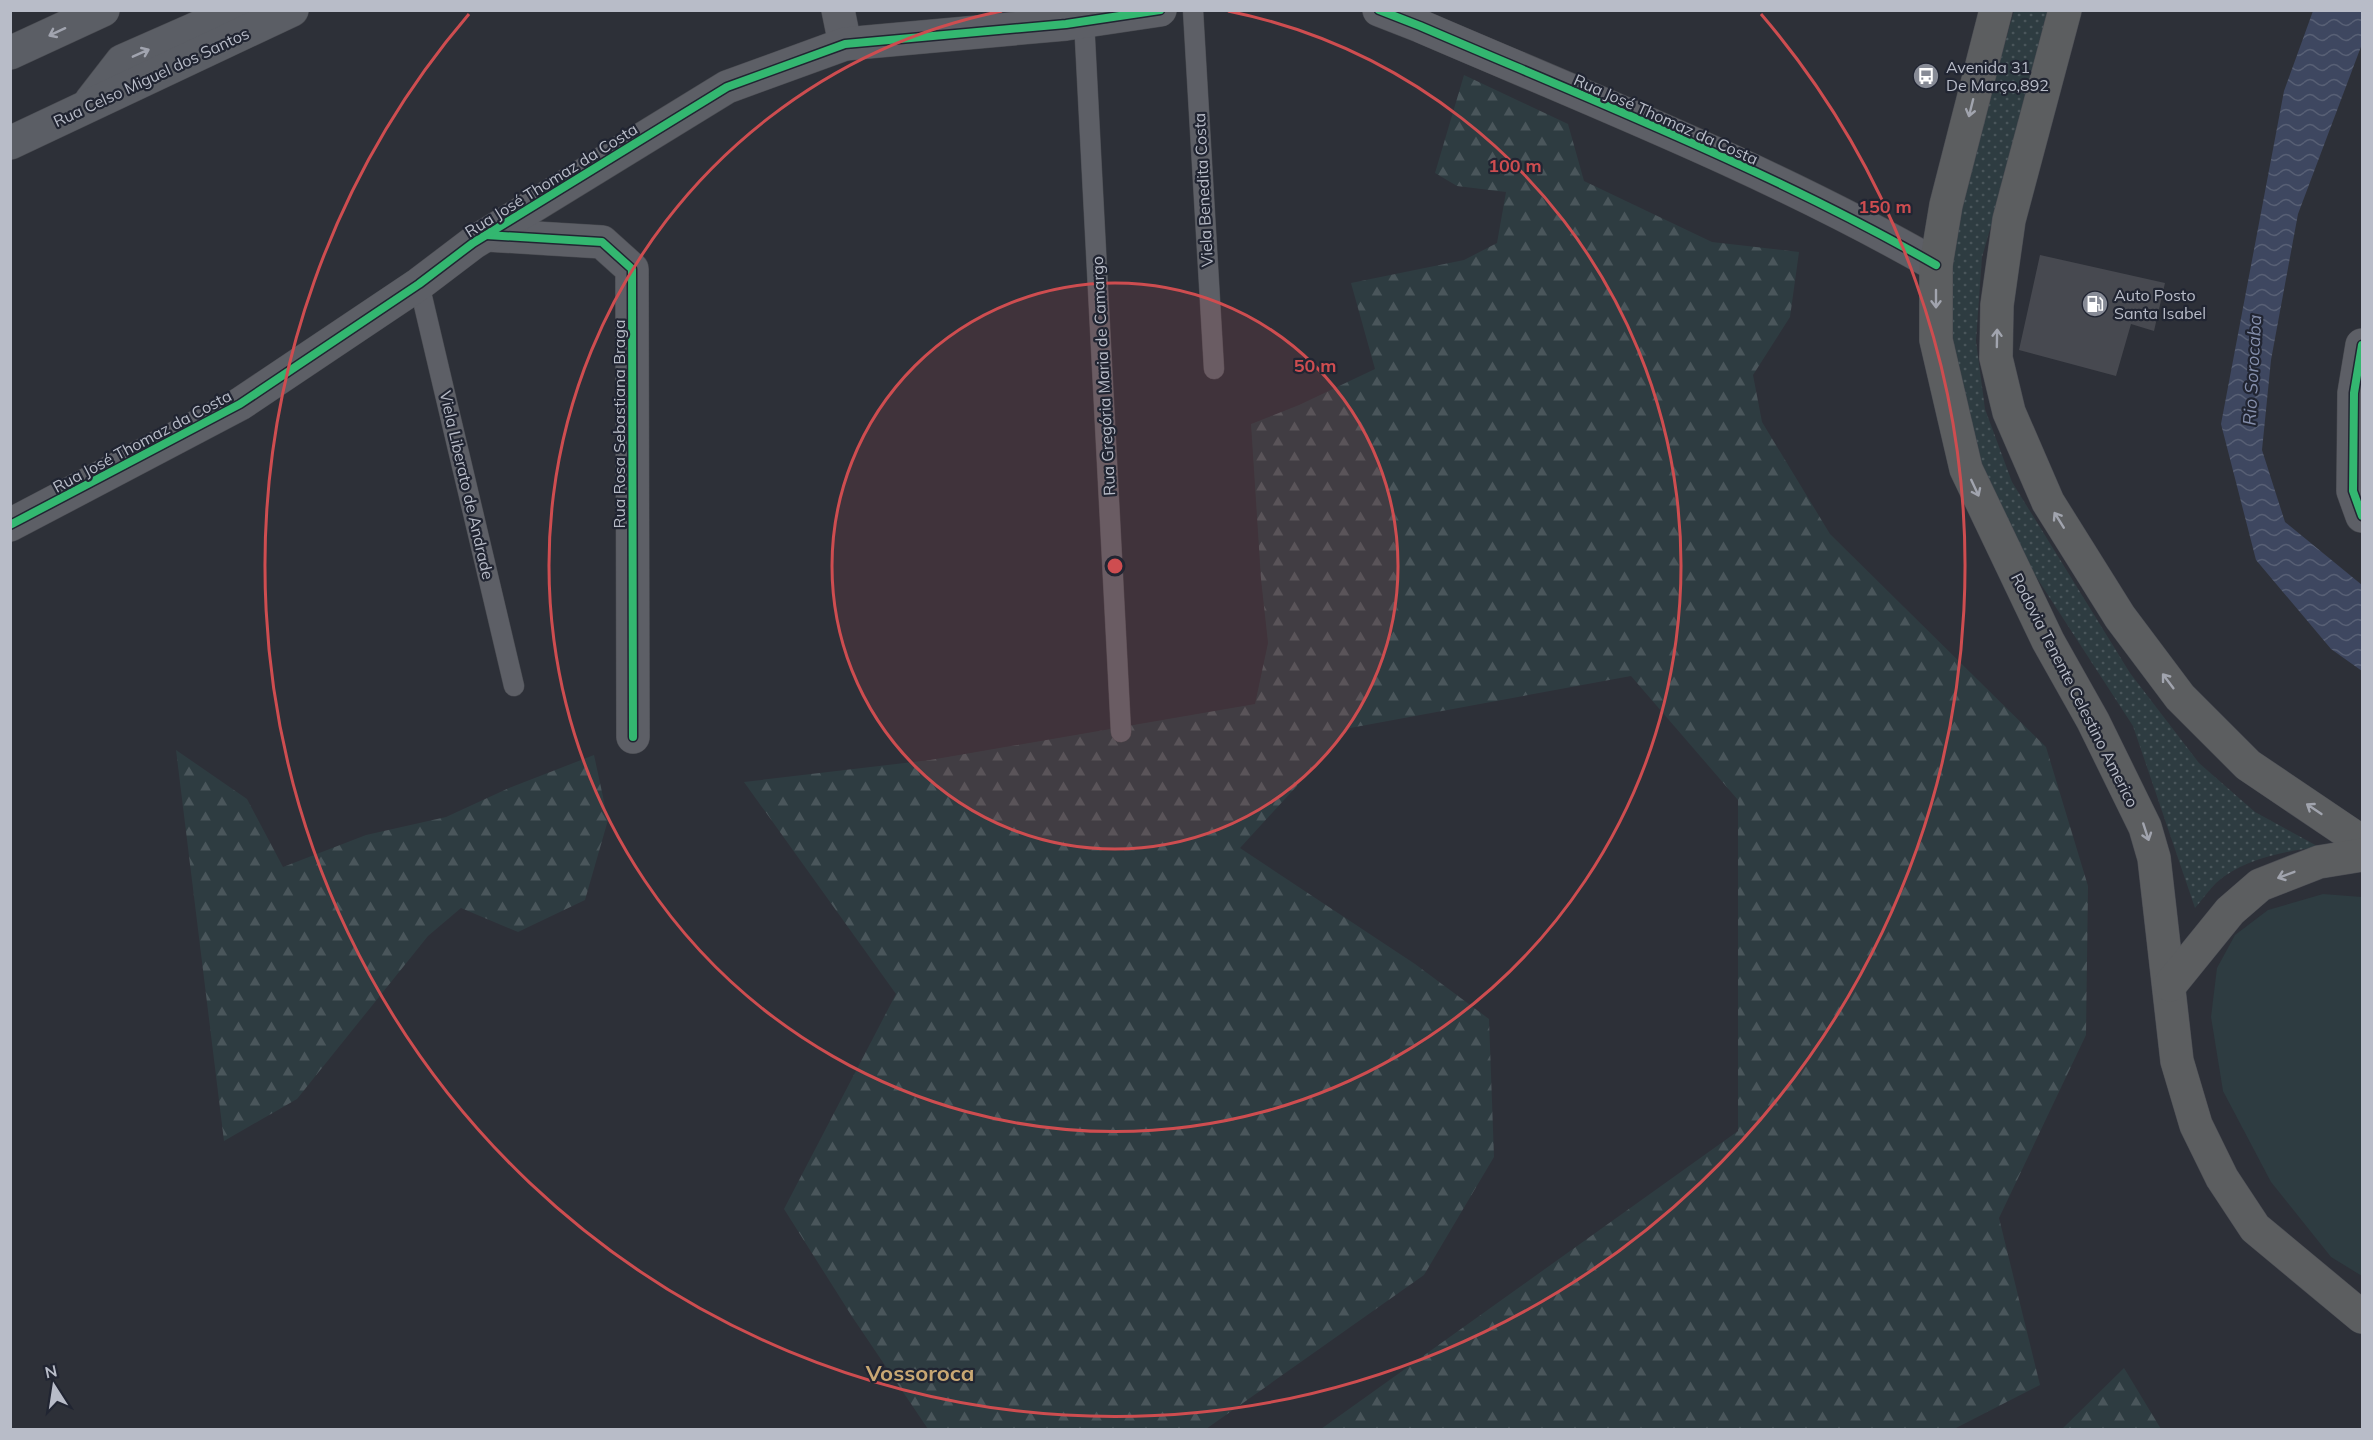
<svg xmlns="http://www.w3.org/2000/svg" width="2373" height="1440" font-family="Mulish,sans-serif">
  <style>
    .grass { fill: url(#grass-dots) }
    .forest { fill: url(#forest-firs) }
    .park { fill: #2e3c41 }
    .water { fill: url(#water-waves) }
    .building { fill: #474950 }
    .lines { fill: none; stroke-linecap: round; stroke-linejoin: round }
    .lane-casing { stroke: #494b51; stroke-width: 21 }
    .street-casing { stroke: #494b51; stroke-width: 34 }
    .secondary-casing { stroke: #494b51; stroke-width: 34 }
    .highway-casing { stroke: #4a4c53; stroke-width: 34 }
    .lane { stroke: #5d5f66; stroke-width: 20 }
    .street { stroke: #5d5f66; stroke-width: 33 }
    .secondary { stroke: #5b5e65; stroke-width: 33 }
    .highway { stroke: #5c5e60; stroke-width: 33 }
    .cycleway-casing { stroke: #212532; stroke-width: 11 }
    .cycleway { stroke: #33b770; stroke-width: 8 }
    .oneway { stroke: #a1a4af }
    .oneway2 { stroke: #a1a4ae }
    .ring { fill: none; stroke: #ce4d50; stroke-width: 3 }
    .labels { text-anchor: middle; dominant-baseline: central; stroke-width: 4.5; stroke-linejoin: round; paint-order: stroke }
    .poi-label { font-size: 16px; fill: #b8bcc8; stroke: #212532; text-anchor: start }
    .street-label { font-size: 16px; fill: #b8bcc8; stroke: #212532 }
    .water-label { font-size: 18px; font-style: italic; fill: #848eab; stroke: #212532 }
    .district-label { font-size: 22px; font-weight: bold; fill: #c8a773; stroke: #212532 }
    .centre { fill: #ce4d50; stroke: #212532; stroke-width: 3 }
    .ring-label { font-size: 18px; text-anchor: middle; font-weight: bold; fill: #ce4d50; stroke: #212532; stroke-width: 4.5; stroke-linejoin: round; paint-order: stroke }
  </style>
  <defs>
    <pattern id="grass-dots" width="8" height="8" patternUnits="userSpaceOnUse" patternTransform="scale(1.5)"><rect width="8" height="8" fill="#2e3c41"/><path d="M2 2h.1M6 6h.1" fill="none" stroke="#4a565b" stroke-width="1.8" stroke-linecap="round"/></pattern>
    <pattern id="forest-firs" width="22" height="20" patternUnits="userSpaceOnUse" patternTransform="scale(1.5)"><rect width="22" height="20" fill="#2e3c41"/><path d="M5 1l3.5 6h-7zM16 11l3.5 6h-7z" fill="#4a565b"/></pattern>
    <pattern id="water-waves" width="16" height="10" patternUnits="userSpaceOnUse" patternTransform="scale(1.5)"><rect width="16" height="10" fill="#3e4760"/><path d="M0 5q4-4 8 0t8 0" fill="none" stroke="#586075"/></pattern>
  </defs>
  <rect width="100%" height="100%" fill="#2d3038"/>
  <path class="grass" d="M2014,11h35l-42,160 -25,86 -6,84 9,68 27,73 118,191 69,90 56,49 64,35c-34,4 -77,12 -103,36 -8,8 -14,17 -21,25l-62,-182 -124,-191 -24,-49 -37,-162 2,-89z"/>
  <g class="forest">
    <path d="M1464,75l104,49 16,57 128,61 87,10 -9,65 -37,58 9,47 68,112 216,213 42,139 -2,149 -87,183 41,167 -86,44h-633l417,-298v-331l-107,-124 -281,52 -110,120 175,116 74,55 5,138 -70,118 -218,154h-278l-75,-111 -69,-109 112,-215 -152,-212 186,-22 325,-56 13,-61 -7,-64 -10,-155 48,-19 76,-36 -24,-86 113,-23 33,-17 9,-51 -49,-6 -22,-13z"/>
    <path d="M176,750l71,49 36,68 83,-32 80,-18 63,-29 85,-33 14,65 -23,80 -67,32 -57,-24 -33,28 -131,163 -73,42z"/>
    <path d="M2124,1368l37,61h-99z"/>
  </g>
  <path class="park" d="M2323,894l39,3v379l-31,-19 -60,-75 -48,-91 -12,-74 6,-49 18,-33 33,-25z"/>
  <path class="water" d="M2313,11h49v33l-64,170 -27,146 -9,90 23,72 77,63v86l-31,-22 -75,-89 -35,-136 63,-333z"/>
  <path class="building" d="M2040,255l125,28 -11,48 -23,-7 -15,52 -97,-26z"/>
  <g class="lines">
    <g class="lane-casing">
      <g id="lane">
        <path d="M1193,10l21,359"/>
        <path d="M1084,20l37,712"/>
        <path d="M419,284l95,402"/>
      </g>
    </g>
    <g class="street-casing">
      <g id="street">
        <path d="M838,10l7,34"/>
        <path d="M1379,10l41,16c174,75 352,145 516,239"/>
        <path d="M486,235l116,7 30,27 1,468"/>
        <path d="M2362,345l-8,48 -1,98 9,25"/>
        <path d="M10,525l230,-121 179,-120 54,-41 254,-156 118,-43 221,-20 94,-14"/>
      </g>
    </g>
    <g class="secondary-casing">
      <g id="secondary">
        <path d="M10,53l93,-43"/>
        <path d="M91,101l31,-40 116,-51"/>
        <path d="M10,143l282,-133"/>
      </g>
    </g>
    <g class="highway-casing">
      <g id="highway">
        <path d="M1996,10l-50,195 -10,60v75l30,129 82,172 45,80 52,106 9,31 23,203 19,64 26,53 33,50 107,89"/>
        <path d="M2065,10l-56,210 -12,85 -1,53 13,54 39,90 72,115 60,80 68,68 114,77"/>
        <path d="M2170,985l60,-74 30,-26 59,-23 43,-7"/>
      </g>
    </g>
    <use href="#lane" class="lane"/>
    <use href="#street" class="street"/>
    <use href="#secondary" class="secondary"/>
    <use href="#highway" class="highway"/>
    <g class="cycleway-casing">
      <g id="cycleway">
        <path d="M1379,10l41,16c174,75 352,145 516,239"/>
        <path d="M486,235l116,7 30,27 1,468"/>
        <path d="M2362,345l-8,48 -1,98 9,25"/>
        <path d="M10,525l230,-121 179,-120 54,-41 254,-156 118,-43 221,-20 94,-14"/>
      </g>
    </g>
    <use href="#cycleway" class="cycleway"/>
  </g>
  <defs><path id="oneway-shaft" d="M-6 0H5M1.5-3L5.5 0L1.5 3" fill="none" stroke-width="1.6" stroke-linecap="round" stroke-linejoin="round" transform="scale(1.5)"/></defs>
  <g class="oneway">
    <use href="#oneway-shaft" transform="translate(57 32) rotate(155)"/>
    <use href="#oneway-shaft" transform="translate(141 53) rotate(-24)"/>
  </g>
  <g class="oneway2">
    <use href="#oneway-shaft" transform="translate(1971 108) rotate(104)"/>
    <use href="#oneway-shaft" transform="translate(1936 299) rotate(90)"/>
    <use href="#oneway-shaft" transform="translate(1997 338) rotate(-89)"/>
    <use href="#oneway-shaft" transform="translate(1975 488) rotate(65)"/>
    <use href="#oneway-shaft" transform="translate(2059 520) rotate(-122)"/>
    <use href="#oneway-shaft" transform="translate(2168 681) rotate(-127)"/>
    <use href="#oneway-shaft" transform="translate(2314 809) rotate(-146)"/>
    <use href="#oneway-shaft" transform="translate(2146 832) rotate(72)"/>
    <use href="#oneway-shaft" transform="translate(2286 875) rotate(159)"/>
  </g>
  <circle cx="1115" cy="566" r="283" fill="#ce4d50" fill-opacity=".12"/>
  <g class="ring">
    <circle cx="1115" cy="566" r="283"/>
    <path d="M1228 11A566 566 0 1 1 1002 11"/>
    <path d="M1761 14A850 850 0 1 1 469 14"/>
  </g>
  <defs>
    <g id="bus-disc" transform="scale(1.35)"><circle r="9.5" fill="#878b96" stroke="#212532"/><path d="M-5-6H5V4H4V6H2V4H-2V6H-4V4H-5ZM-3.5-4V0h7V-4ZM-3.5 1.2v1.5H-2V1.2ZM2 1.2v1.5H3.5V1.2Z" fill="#fff"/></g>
    <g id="fuel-disc" transform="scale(1.35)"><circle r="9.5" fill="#878b96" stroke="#212532"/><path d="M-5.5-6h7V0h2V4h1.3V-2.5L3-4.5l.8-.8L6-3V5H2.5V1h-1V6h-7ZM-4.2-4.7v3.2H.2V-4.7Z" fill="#fff"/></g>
  </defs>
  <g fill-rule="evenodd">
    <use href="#bus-disc" x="1926" y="76"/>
    <use href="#fuel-disc" x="2095" y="304"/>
  </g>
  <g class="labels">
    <g class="poi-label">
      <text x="1946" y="67">Avenida 31<tspan x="1946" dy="18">De Março,892</tspan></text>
      <text x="2114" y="295">Auto Posto<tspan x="2114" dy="18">Santa Isabel</tspan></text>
    </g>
    <g class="street-label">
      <text transform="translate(151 77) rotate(-25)">Rua Celso Miguel dos Santos</text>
      <text transform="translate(1666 119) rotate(24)">Rua José Thomaz da Costa</text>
      <text transform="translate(551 180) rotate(-32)">Rua José Thomaz da Costa</text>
      <text transform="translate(1203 190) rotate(-93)">Viela Benedita Costa</text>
      <text transform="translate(1103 376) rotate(-93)">Rua Gregória Maria de Camargo</text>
      <text transform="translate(619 424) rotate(-90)">Rua Rosa Sebastiana Braga</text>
      <text transform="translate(142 441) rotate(-28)">Rua José Thomaz da Costa</text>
      <text transform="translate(467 485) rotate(77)">Viela Liberato de Andrade</text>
      <text transform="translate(2075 690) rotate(63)">Rodovia Tenente Celestino Americo</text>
    </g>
    <g class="water-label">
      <text transform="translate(2252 370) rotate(-87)">Rio Sorocaba</text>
    </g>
    <g class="district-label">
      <text x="920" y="1373">Vossoroca</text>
    </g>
  </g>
  <circle cx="1115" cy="566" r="9" class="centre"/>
  <g class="ring-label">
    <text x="1515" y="172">100 m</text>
    <text x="1885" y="213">150 m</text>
    <text x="1315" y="372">50 m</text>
  </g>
  <rect width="2373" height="1440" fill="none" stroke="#b8bcc8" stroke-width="24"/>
  <g transform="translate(54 1386) rotate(348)" stroke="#212532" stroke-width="4.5" paint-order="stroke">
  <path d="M0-4.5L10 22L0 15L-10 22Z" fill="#b8bcc8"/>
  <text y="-9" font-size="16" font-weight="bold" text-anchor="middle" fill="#b8bcc8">N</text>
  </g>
</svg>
